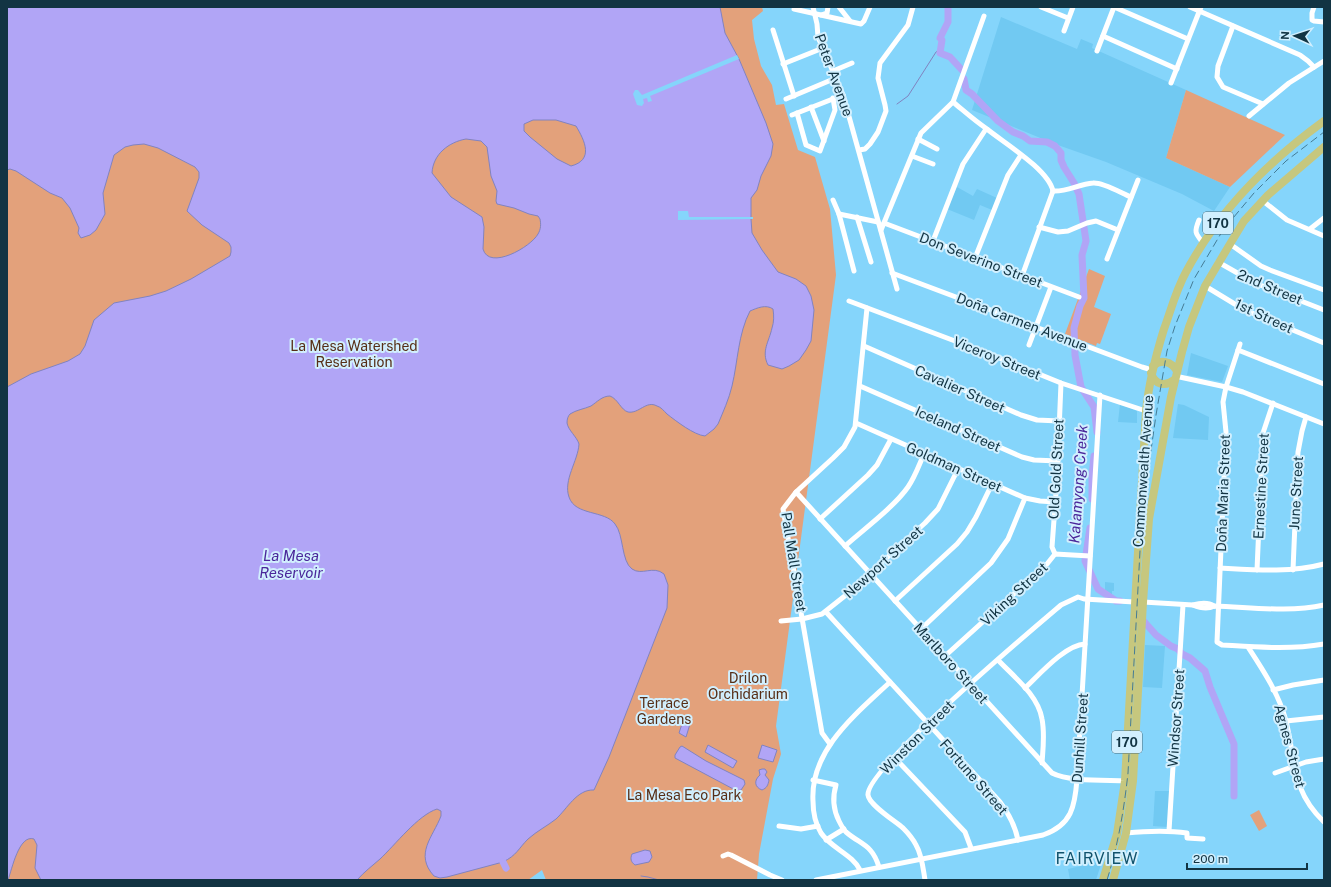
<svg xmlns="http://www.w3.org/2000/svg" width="1331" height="887" font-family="'Public Sans',sans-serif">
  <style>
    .built { fill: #71c9f2 }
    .green { fill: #e3a17b }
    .water { fill: #b1a5f6; stroke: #8183c0; fill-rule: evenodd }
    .pier { fill: #85d5fb }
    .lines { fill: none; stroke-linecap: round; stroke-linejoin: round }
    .stream { stroke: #8183c0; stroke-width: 1 }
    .river { stroke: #b1a5f6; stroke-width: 7 }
    .street { stroke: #fff; stroke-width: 5 }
    .primary { stroke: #c6c77e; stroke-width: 8 }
    .rail { stroke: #457c95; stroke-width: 1; stroke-dasharray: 8 4; stroke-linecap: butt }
    .labels { text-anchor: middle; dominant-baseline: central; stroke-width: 4; stroke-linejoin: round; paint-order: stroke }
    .shield { fill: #d1effe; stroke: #4b6c7b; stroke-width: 1 }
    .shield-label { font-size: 13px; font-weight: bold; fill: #123443 }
    .street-label { font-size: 14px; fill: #123443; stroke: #d1effe }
    .park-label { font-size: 14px; fill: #572e16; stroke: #d1effe }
    .water-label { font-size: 15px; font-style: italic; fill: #4a269a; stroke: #d1effe }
    .quarter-label { font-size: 16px; letter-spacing: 1px; fill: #10526c; stroke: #d1effe }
  </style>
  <rect width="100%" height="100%" fill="#85d5fb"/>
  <g class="built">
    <path d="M1001,17l76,32 4,-10 12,5 -1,4 94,42 -20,68 64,29 -16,24 -32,-17 -76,-32 -51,-18 -83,-34z"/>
    <path d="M957,187l16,9 4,-7 20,9 -5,12 -12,-5 -6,15 -27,-11z"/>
    <path d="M1191,353l37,13 -6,16 -35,-7z"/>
    <path d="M1120,404l17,7v12l-19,-1z"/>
    <path d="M1178,404l6,1 25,12 -1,23 -35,-2z"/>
    <path d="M1105,582l9,1v8h-2v5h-7z"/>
    <path d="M1145,645l20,1 -3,42 -19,-1z"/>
    <path d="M1155,791h15l-2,36 -15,-1z"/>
    <path d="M1102,861l-6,19h-26l-2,-11z"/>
  </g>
  <g class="green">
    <path d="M7,7h755l1,4 -11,9 2,19 7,27 11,19 4,20 8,-1 14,46 17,7 15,52 6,66 -60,451 5,28 -8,25 -14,75 -2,26h-211l-4,-10 -14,10h-521z"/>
    <path d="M1186,90l99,45 -55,52 -64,-29z"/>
    <path d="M1089,269l16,7 -11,31 17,7 -11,30 -3,-1 -1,3 -31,-12z"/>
    <path d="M1259,810l8,16 -8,5 -9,-16z"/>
  </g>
  <g class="water">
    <path d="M7,7h713l5,26 14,26 27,64 7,21 -2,12 -10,20 -4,14 -6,8v21l1,14 10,17 16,22 18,7 10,7 5,10 3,14 -3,31 -5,9 -7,10 -10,6 -7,3 -14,-4c-7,-14 1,-23 4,-37 2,-6 2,-12 1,-19 -7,-5 -16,-1 -23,2 -12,23 -12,50 -18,75 -3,13 -9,26 -14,38l-4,5 -9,7c-11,-1 -29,-15 -38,-22 -3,-3 -6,-7 -10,-8 -11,-6 -18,8 -29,6 -7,-2 -10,-13 -18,-16 -8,0 -13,6 -19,10 -7,3 -15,4 -21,8 -2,2 -3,5 -3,9 1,7 10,14 12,21 -1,17 -16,36 -10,53 6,19 36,13 46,27 9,11 6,37 17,45 10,7 21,-4 32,5l4,11 -1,23 -58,149 -15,33c-17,-1 -27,19 -38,29 -9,7 -19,12 -28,20 -10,10 -11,16 -25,23l-56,15 -7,1 -6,-2c-20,-22 -1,-39 7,-60v-5l-4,-2c-19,6 -42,36 -57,50 -8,7 -16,13 -23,21h-316l-6,-12 2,-23 -3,-6c-15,-5 -22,30 -26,41h-1v-493l24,-13 37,-13 12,-7 5,-8 9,-26 20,-17 36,-7 16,-5 25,-12 39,-23 1,-4v-5l-2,-4 -27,-18 -15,-14 12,-33v-6l-4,-5 -37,-19 -14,-4 -11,1 -8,2 -11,8 -11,38 2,21 -9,16 -6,5 -9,3 -3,-5 1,-5 -9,-20 -8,-10 -12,-5 -34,-22 -6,-2 -3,1zM533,120h23l20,6c9,15 18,34 -5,40l-14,-7 -27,-22 -6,-6v-7zM466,139l15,2 6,6 4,29 6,15 -1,10 1,3 17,4 15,6 9,2 2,3c1,5 1,10 -2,15 -7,13 -49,37 -55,15l1,-22 -2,-10 -31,-20 -19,-24c1,-19 17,-31 34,-34z"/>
    <path d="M683,721l7,3 -4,13 -7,-4z"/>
    <path d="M708,745l29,16 -4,7 -28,-16z"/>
    <path d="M762,745l15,5 -4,12 -15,-4z"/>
    <path d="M682,746l24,15 38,19 1,4 -4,6 -4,1 -62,-33v-3l5,-8z"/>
    <path d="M762,769h3l2,3 -2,3 4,5c-1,5 -2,8 -7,10 -8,-3 -8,-10 -2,-15l-1,-5z"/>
    <path d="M645,850l5,1 2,6 -3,5 -14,3c-4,-3 -5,-6 -3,-11z"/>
  </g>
  <g class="pier">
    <path d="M737,55l2,4 -89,37 2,5 -4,1 -1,-4 -4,1 1,4 -2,3 -5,-1 -4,-11 2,-4h3l4,5z"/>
    <path d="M678,211h10l1,6h64v2l-75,1z"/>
  </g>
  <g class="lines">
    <g class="stream">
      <path d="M897,104l11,-8 28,-44 5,-3"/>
      <path d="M641,876l7,1 11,3"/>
    </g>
    <g class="river">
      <path d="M948,7v15l-8,16 2,2 -2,13 10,4 12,13"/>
      <path d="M964,79l2,11 6,4 26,27 15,11 10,4 7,5 17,1 8,4 6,7v7l3,7 10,16 5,11 7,47 -4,14 2,43 -4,8 -6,22 1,27 6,32 13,20 3,25"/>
      <path d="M1092,499v-23l2,-20"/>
      <path d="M1090,528l-5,33 13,28 18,12h4"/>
      <path d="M1140,617l16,18 15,11 7,3 4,5 8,4 15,13 5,16 24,57v52"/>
      <path d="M503,862l3,6"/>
    </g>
    <g class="street">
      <path d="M813,7l4,17 1,13 25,58 54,194"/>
      <path d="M839,7l11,14"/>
      <path d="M1041,7l27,11"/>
      <path d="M1114,7l74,32"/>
      <path d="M1190,7l110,48 8,6 6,6"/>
      <path d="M1314,7l-2,6v7l2,1 10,1"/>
      <path d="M794,9l67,15 3,-3 6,-14"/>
      <path d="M821,15l6,-2 1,-6"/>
      <path d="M1233,26l-15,40 -1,11 6,10 40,17"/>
      <path d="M773,30l21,66"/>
      <path d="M1064,31l9,-24"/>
      <path d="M1103,36l74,33"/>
      <path d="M1097,51l17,-44"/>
      <path d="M783,64l40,-16"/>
      <path d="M833,71l19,-8"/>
      <path d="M1171,83l30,-76"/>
      <path d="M786,99l50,-21"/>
      <path d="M953,102c11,9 22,19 34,27 17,14 61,40 66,62"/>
      <path d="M811,107l13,34"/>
      <path d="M797,113l9,32 14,6 15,-41 -2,-12"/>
      <path d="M792,115l51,-20"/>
      <path d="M1249,116l40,-33 35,-22"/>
      <path d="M918,139l19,10"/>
      <path d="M859,150l6,-1 5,-5 8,-12 8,-21 -1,-6 -7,-27 2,-15 28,-38 5,-18"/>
      <path d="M912,156l21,8"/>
      <path d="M1053,191c14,1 26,-7 40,-8 10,-1 28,10 38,14"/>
      <path d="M833,200l6,14 15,57"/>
      <path d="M1263,201l24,19 37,16"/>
      <path d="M839,214l39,8"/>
      <path d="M857,217l14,45"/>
      <path d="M1199,220c-5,12 -4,13 4,23"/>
      <path d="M884,223l195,74"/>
      <path d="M1039,227l19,5 10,-1 19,-8 9,-2 22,9"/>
      <path d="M1310,229l14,-11"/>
      <path d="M881,230l40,-97 32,-31 31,-86"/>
      <path d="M933,241l30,-77 23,-35"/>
      <path d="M1230,244l31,22 9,4 54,20"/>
      <path d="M975,258l33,-83 13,-20"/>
      <path d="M1107,259l31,-79"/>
      <path d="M1218,262l37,21 69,27"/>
      <path d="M892,273l250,94 10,3"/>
      <path d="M1022,276l31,-85"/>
      <path d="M1205,286l33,20 14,7 72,30"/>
      <path d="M849,301l143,54 69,28 85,28"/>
      <path d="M1240,344l-14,43 -3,15 3,30 -9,210 5,3c34,2 68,5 102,-1"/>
      <path d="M1029,345l22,-58"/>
      <path d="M864,346l157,69 16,5 22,1"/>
      <path d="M1238,350l86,34"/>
      <path d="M1175,376l51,11 17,5 81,32"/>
      <path d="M860,386l162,71 12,3 24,1"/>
      <path d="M856,423l169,75 15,3 15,1"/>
      <path d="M796,492l256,281c17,9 54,7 74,8"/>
      <path d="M820,519l48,-44 9,-10 14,-26"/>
      <path d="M845,546c19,-17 49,-39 63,-59 7,-10 11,-22 16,-33"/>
      <path d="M1055,554l-3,-7 5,-68 4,-96"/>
      <path d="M1220,568c35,2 70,5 104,-4"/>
      <path d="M1257,570l6,-137 10,-30"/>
      <path d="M1293,570l5,-118 4,-21 4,-14"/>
      <path d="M895,601l62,-57 10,-12 9,-15 16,-33"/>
      <path d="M1143,602l50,3c7,-2 15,-3 21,1"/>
      <path d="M1193,605c7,3 14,5 21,1 36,1 74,7 110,-1"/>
      <path d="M826,612l174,190c9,12 15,23 18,38"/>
      <path d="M781,621l21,-2 20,-5 24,-19 79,-72 13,-14 20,-40"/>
      <path d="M921,629l70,-66 17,-24 17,-41"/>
      <path d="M1248,647c15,23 31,47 38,74 10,41 5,69 38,101"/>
      <path d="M945,656l102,-92 8,-10 35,2"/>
      <path d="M998,660c16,17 40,35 44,59 3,15 1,30 0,44"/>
      <path d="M1025,688c15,-14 40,-43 60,-44"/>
      <path d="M1273,690l20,-5 31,-5"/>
      <path d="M1286,721l38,-4"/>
      <path d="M830,744l-8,-11 -39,-224 13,-17 37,-34 11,-11 11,-20 12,-119"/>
      <path d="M894,757l71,75 6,16"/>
      <path d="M1275,773l31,-11 18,-3"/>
      <path d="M813,780l23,5c-4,13 -3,24 3,36 2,4 4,8 7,11 15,13 26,12 33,35"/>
      <path d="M779,826l22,3 17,-3"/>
      <path d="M1169,831l14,-226"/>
      <path d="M1126,833c21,-2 40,-3 61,0v5l16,1"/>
      <path d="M826,840l18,-11"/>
      <path d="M723,856l5,-2 3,1 39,20 12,5"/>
      <path d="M860,870c-7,-15 -29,-22 -39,-37 -6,-10 -8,-22 -8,-32 -3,-51 43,-87 77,-119"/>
      <path d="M816,880l227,-45c29,-10 32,-29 34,-56l23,-384"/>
      <path d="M925,880c-2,-12 -3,-25 -9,-35 -3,-6 -8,-12 -13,-17 -8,-7 -34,-23 -35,-33 -3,-25 166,-167 193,-190l17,-8 6,2 50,3"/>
    </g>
    <g class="primary">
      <path d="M1153,366c8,-7 18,-5 24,5"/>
      <path d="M1151,373c4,12 14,14 23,7"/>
      <path d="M1103,880l14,-46 8,-53 21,-370c3,-30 9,-53 18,-82 7,-19 12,-39 22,-57 32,-60 83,-111 138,-151"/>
      <path d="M1113,880l13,-47 7,-52 10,-179 6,-83 22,-122 11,-45 7,-25 16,-41 25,-42 14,-23 24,-26 56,-48"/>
    </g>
    <path class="rail" d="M1107,880c11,-35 17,-70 21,-107l14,-259 14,-99 11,-64 8,-25 19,-47 29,-49 31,-37 32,-32 38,-29"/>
  </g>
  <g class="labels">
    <g class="shield">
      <rect x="1203" y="212" width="30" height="22" rx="3"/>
      <rect x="1112" y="731" width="30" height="22" rx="3"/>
    </g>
    <g class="shield-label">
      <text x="1218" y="223">170</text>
      <text x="1127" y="742">170</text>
    </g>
    <g class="street-label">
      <text transform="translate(834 75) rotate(70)">Peter Avenue</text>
      <text transform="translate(981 260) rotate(21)">Don Severino Street</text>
      <text transform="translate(1270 287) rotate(23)">2nd Street</text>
      <text transform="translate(1264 316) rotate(25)">1st Street</text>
      <text transform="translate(1022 322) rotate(21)">Doña Carmen Avenue</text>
      <text transform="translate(997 358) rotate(22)">Viceroy Street</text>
      <text transform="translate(960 389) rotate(24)">Cavalier Street</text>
      <text transform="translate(958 429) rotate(24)">Iceland Street</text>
      <text transform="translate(954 467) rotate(24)">Goldman Street</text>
      <text transform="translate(1056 469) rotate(-87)">Old Gold Street</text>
      <text transform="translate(1143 471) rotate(-86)">Commonwealth Avenue</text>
      <text transform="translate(1261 486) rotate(-87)">Ernestine Street</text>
      <text transform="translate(1223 493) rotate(-88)">Doña Maria Street</text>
      <text transform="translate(1296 493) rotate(-87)">June Street</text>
      <text transform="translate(794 562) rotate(81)">Pall Mall Street</text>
      <text transform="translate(883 562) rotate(-42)">Newport Street</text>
      <text transform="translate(1014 594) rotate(-43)">Viking Street</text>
      <text transform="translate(951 663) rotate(48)">Marlboro Street</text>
      <text transform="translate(1176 718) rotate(-86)">Windsor Street</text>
      <text transform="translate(917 737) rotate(-45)">Winston Street</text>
      <text transform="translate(1080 738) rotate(-86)">Dunhill Street</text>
      <text transform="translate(1290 746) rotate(75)">Agnes Street</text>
      <text transform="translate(974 777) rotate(49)">Fortune Street</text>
    </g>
    <g class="park-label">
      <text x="354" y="346">La Mesa Watershed<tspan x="354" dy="16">Reservation</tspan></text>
      <text x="748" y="678">Drilon<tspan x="748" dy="16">Orchidarium</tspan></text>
      <text x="664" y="703">Terrace<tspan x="664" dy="16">Gardens</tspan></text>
      <text x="684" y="795">La Mesa Eco Park</text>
    </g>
    <g class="water-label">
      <text transform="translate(1078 484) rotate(-86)">Kalamyong Creek</text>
      <text x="291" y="555">La Mesa<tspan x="291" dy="17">Reservoir</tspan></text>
    </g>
    <g class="quarter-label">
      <text x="1097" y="858">FAIRVIEW</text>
    </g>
  </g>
  <rect width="1331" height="887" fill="none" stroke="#123443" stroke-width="16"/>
  <g transform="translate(1295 36) rotate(273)" stroke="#d1effe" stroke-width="3" paint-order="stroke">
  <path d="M0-3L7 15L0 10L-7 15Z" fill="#123443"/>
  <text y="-6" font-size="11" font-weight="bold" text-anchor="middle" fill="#123443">N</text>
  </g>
  <path d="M1187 863v6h120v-6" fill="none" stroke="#123443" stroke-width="2"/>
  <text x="1193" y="863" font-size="12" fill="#123443" stroke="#d1effe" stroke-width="3" paint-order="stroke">200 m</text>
</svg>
